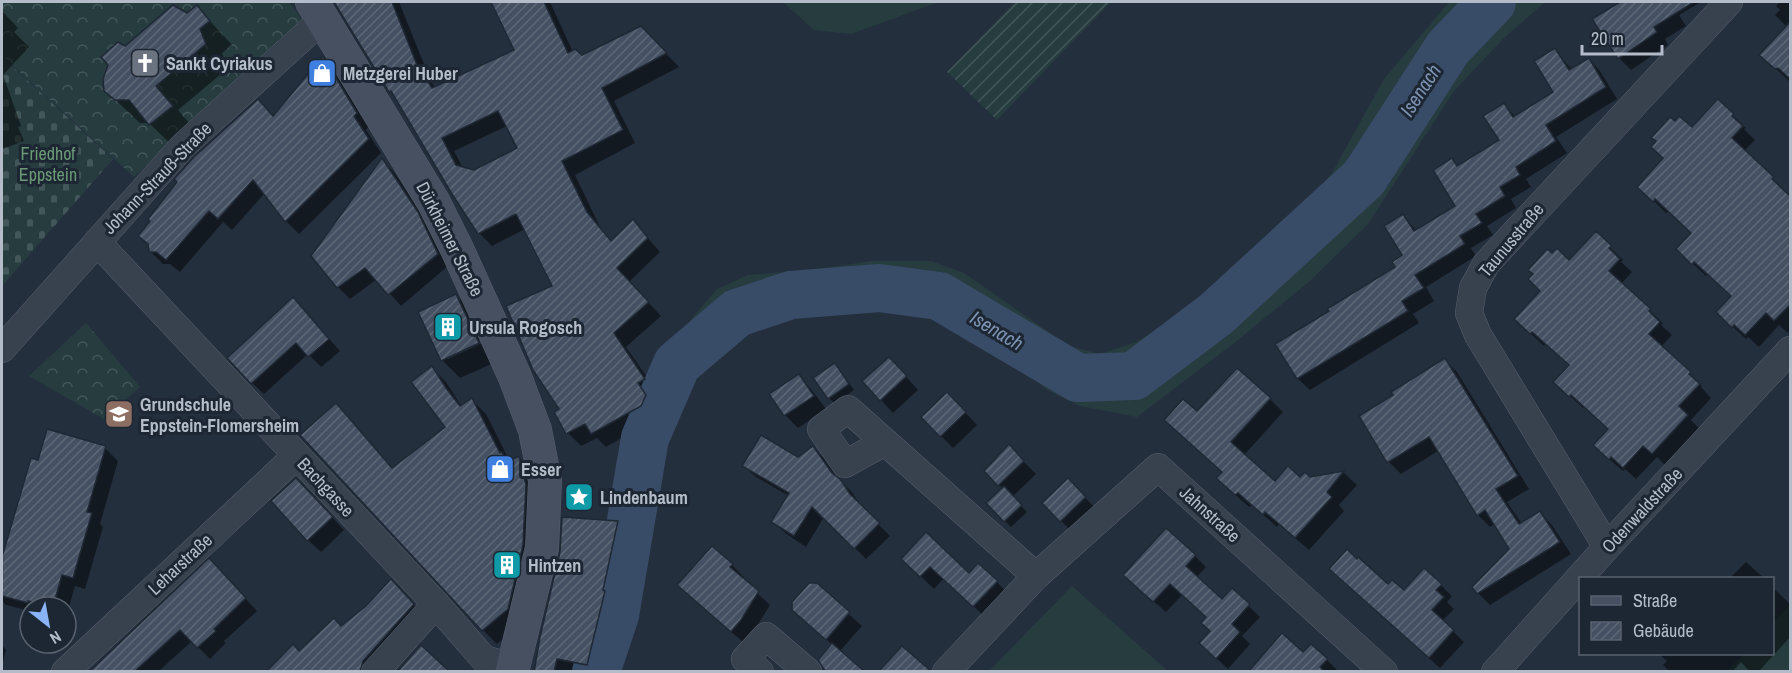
<svg xmlns="http://www.w3.org/2000/svg" width="1792" height="673" font-family="'Archivo Narrow',sans-serif">
  <style>
    .grass { fill: #263c3f }
    .forest { fill: url(#forest-crowns) }
    .cemetery { fill: url(#cemetery-stones) }
    .garden { fill: url(#garden-furrows) }
    .shadow { fill: #0007; fill-rule: evenodd }
    .lines { fill: none; stroke-linecap: round; stroke-linejoin: round }
    .river { stroke: #394c67; stroke-width: 48 }
    .building { fill: url(#building-hatch); stroke: #1f2835; stroke-width: 1.5; fill-rule: evenodd }
    .minor-casing { stroke: #565f6c; stroke-width: 28 }
    .secondary-casing { stroke: #565f6c; stroke-width: 34 }
    .minor { stroke: #38414e; stroke-width: 27 }
    .secondary { stroke: #465061; stroke-width: 33 }
    .labels { text-anchor: middle; dominant-baseline: central; stroke-width: 6; stroke-linejoin: round; paint-order: stroke }
    .poi-label { font-size: 18px; font-weight: bold; fill: #b4bcc9; stroke: #1d2633; text-anchor: start }
    .park-label { font-size: 18px; fill: #6b9a76; stroke: #1d2633 }
    .street-label { font-size: 18px; fill: #b4bcc9; stroke: #1d2633 }
    .water-label { font-size: 20px; font-style: italic; fill: #7c92b1; stroke: #1d2633 }
  </style>
  <defs>
    <pattern id="forest-crowns" width="20" height="18" patternUnits="userSpaceOnUse" patternTransform="scale(1.5)"><rect width="20" height="18" fill="#263c3f"/><path d="M2 6a3 3 0 1 1 6 0M12 15a3 3 0 1 1 6 0" fill="none" stroke="#435659"/></pattern>
    <pattern id="cemetery-stones" width="16" height="16" patternUnits="userSpaceOnUse" patternTransform="scale(1.5)"><rect width="16" height="16" fill="#263c3f"/><path d="M2 7V4a2 2 0 0 1 4 0v3zM10 15v-3a2 2 0 0 1 4 0v3z" fill="#435659"/></pattern>
    <pattern id="garden-furrows" width="10" height="10" patternUnits="userSpaceOnUse" patternTransform="scale(1.5)"><rect width="10" height="10" fill="#263c3f"/><path d="M-1 1l2-2M0 10L10 0M9 11l2-2" fill="none" stroke="#435659"/></pattern>
    <pattern id="building-hatch" width="6" height="6" patternUnits="userSpaceOnUse" patternTransform="scale(1.5)"><rect width="6" height="6" fill="#455162"/><path d="M-1 1l2-2M0 6l6-6M5 7l2-2" fill="none" stroke="#5d6877"/></pattern>
  </defs>
  <rect width="100%" height="100%" fill="#242f3e"/>
  <g class="grass">
    <path d="M783,2h156l-88,32 -37,-4z"/>
    <path d="M1449,2h96l-40,35 -51,54 -86,133 -58,57 -77,63 -96,73 -57,-11 -33,-16 -43,-36 -76,-50 -63,-1 -92,9 -47,15 -42,48 -36,121 -13,83 -22,92h-24l4,-4 11,-53 3,-39 31,-160 20,-43 16,-30 20,-26 23,-27 31,-14 71,-6 52,-8h60l33,12 105,73 31,8 36,-12 34,-20 131,-109 31,-40 52,-94z"/>
    <path d="M1072,586l96,85h-179z"/>
    <path d="M1790,604v67h-63l17,-17h28l1,-30z"/>
  </g>
  <g class="forest">
    <path d="M2,2h287l13,18 -168,157 -132,-121z"/>
    <path d="M86,323l54,64 -36,32 -75,-43z"/>
  </g>
  <path class="cemetery" d="M2,57l111,102 -111,127z"/>
  <path class="garden" d="M1015,2h96l-114,118 -50,-48z"/>
  <g class="shadow">
    <path d="M335,2h64l31,77 5,9 81,-38 -22,-46 6,-2h50l23,50 9,5 58,-30 39,40 -65,34 21,42 -60,32 25,52 12,15 21,-21 27,31 -31,30 32,34 -35,31 31,45 -7,5 9,12 -5,10 -48,28 -9,-9 -16,8 -13,-13 -7,-24 -7,-122 -29,-58 -33,17 -13,-13 -81,-134 -8,-8zM507,126l12,23 -45,23 -11,-4 -9,-17z"/>
    <path d="M1634,2h67l-22,13 7,11 -21,13 3,6 -37,25 -12,-12 -5,-44z"/>
    <path d="M1780,2h10v78l-1,1 -15,-14 13,-40 -12,-12 5,-5 -4,-4z"/>
    <path d="M197,7l35,38 -10,8 6,15 -50,42 17,20 -21,17 -25,-24h-9l-34,-32 19,-43 62,-33z"/>
    <path d="M2,11l16,17 -4,4 15,15 -26,28 18,51 -3,1 6,14 -22,8 2,5 -2,1z"/>
    <path d="M1555,50l17,20 17,-11 11,12 17,28 -61,38 11,16 -41,26 5,8 -20,12 5,9 -29,18 6,9 -22,13 5,8 -50,31 8,14 -21,13 6,9 -109,67 -12,-11 -20,-34 119,-77 7,-12 -1,-40 14,15 40,-24 -5,-47 7,7 42,-26 3,-36 12,12 39,-25z"/>
    <path d="M323,58l12,13 34,55 -3,4 15,23 -82,81 -13,-13 -21,-28 -33,37 -9,-8 -43,50 -10,-8h-7l-13,-13 123,-134z"/>
    <path d="M1718,101l28,27 -2,1 11,11 -11,11 41,40 -1,1 6,28v110l-2,3 -9,-8 -20,22 -11,-10 -2,2 -15,-14 2,-29 -25,-22 -2,2 -15,-14 2,-28 -24,-23 -3,2 -14,-14 40,-70z"/>
    <path d="M382,160l12,12 35,53 19,41 -47,40 -24,-27 -27,20 -12,-12z"/>
    <path d="M1596,233l27,27 -2,2 11,10 -11,12 42,39 -2,2 11,10 -11,12 41,39 -1,1 10,11 -20,22 8,8 -34,37 -8,-8 -21,22 -11,-10 -2,2 -15,-13 2,-29 -25,-23 -2,2 -15,-14 2,-28 -24,-23 -2,3 -15,-14 40,-70z"/>
    <path d="M456,295l18,19 22,48 -36,16 -18,-18zM485,338l1,3 -38,18v-3z"/>
    <path d="M304,310l36,41 -19,16 -13,-13 -44,40 -12,-11z"/>
    <path d="M1445,360l12,12 72,117 -22,13 15,22 18,-11 12,12 19,29 -81,51 -12,-12 33,-44 -16,-25 -5,3 -12,-12 -40,-64 -37,23 -12,-12z"/>
    <path d="M835,365l19,25 -19,14 -6,-6z"/>
    <path d="M432,368l14,14 16,25 10,-7 14,14 24,48 9,-5 14,14 -11,152 -25,21 -14,-14 -147,-225 57,64 54,-42z"/>
    <path d="M901,371l17,19 -25,23 -12,-13z"/>
    <path d="M799,376l12,13 15,20 -28,19 -13,-13 -14,-20z"/>
    <path d="M1270,399l13,13 -39,43 31,28 69,-10 13,12 -18,20 5,6 -35,39 -30,-26 -2,3 -25,-22 -3,2 -18,-16 -34,-77z"/>
    <path d="M960,407l17,18 -24,23 -30,-31z"/>
    <path d="M1009,447l27,27 -24,23 15,15 -16,15 -23,-24 15,-14 -17,-18z"/>
    <path d="M105,448l13,13 -18,63 3,3 -18,62 -10,-3 -9,31v-10h-36v4l-24,-6 -4,-4v-39l30,-102 7,2z"/>
    <path d="M813,448l12,11 13,20 14,13 9,15 29,29 -24,23 -42,-42 -18,30 -21,-14 -12,-11 16,-26 -33,-19 -12,-11 54,-8z"/>
    <path d="M1068,480l30,31 -24,23 -30,-31z"/>
    <path d="M309,492l35,38 -23,22 -13,-12z"/>
    <path d="M617,522l12,12 -14,69 2,1 -17,68h-64z"/>
    <path d="M1195,556l11,11 -10,11 26,23 10,-11 28,27 -18,19 8,8 -22,25 -16,-15v-22l-5,-15 -25,-22 -16,17 -29,-25z"/>
    <path d="M903,559l94,23 13,13 -23,24 -43,-41 -10,11z"/>
    <path d="M1746,562l18,16h-34z"/>
    <path d="M732,565l12,12 -2,2 28,26 -17,27 -9,11 -53,-46z"/>
    <path d="M1425,570l27,26 -5,6 7,7 -12,12 22,21 -24,26 -98,-88 46,6 16,7z"/>
    <path d="M221,572l36,39 -33,30 2,2 -16,16 -18,-18 -34,31h-67z"/>
    <path d="M816,585l46,41 -22,25 -33,-28z"/>
    <path d="M1772,587l18,17v33l-32,35h-8l-9,-10 -9,10h-62l-7,-7 4,-4 -8,-7h113z"/>
    <path d="M403,593l22,24 -48,55h-108z"/>
    <path d="M2,645l4,5 -4,16z"/>
    <path d="M1303,654l24,6 11,11 -78,1z"/>
  </g>
  <g class="lines">
    <path class="river" d="M596,672l19,-57 30,-177 32,-74 60,-51 54,-18 88,-7 60,8 139,82 56,-2 82,-62 148,-136 84,-130 44,-46"/>
  </g>
  <g class="building">
    <path d="M334,2h58l25,63 15,23 82,-38 -23,-48h53l24,51 7,-4 7,6 59,-29 26,27 -65,35 21,42 -61,31 25,51 24,29 22,-22 15,19 -31,30 32,34 -35,31 31,46 -7,4 8,12 -5,11 -50,28 -6,-10 -19,10 -12,-22 5,-3 -26,-39 -27,-64 46,-20 -36,-72 -38,20 -26,-40 -61,-103 -2,1zM498,111l19,37 -43,22 -18,-5 -14,-27z"/>
    <path d="M1620,2h74l-40,25 3,5 -39,27 -26,-40z"/>
    <path d="M173,5l14,8 10,-8 13,16 -10,8 6,15 -50,42 17,20 -24,19 -20,-25h-14l-11,-9 -1,-12 5,-14 -7,-8 17,-15 7,4z"/>
    <path d="M1791,21v59l-13,-12 -3,1 -16,-14z"/>
    <path d="M1555,48l14,22 20,-12 17,29 -60,38 10,16 -40,26 4,8 -20,12 5,9 -29,18 6,9 -22,13 5,8 -50,31 9,13 -22,13 6,10 -111,68 -22,-35 54,-33 -2,-2 68,-42 -3,-5 10,-7 -18,-29 19,-12 11,17 41,-25 -22,-36 19,-12 5,8 42,-26 -16,-24 21,-13 9,14 40,-25 -19,-31z"/>
    <path d="M323,56l34,57 -3,3 15,23 -84,83 -32,-42 -35,39 -9,-8 -43,49 -10,-8h-7l-1,-8 -10,-8 12,-15 -2,-2 29,-37 -3,-3 20,-22 64,-58 15,17z"/>
    <path d="M1718,99l16,15 -2,2 11,10 -11,12 42,39 -2,2 19,18v107l-17,17 -8,-8 -21,22 -11,-10 -2,3 -16,-16 15,-16 -37,-34 -2,3 -16,-16 15,-16 -36,-34 -2,3 -16,-15 26,-29 -12,-11 5,-6 -5,-3 19,-21 5,4 4,-5 13,11z"/>
    <path d="M382,158l36,54 20,42 -50,41 -23,-27 -28,20 -26,-32z"/>
    <path d="M1596,231l16,15 -3,2 11,11 -11,12 42,38 -2,2 11,11 -11,12 42,38 -2,2 11,10 -21,22 9,9 -36,39 -9,-8 -20,22 -12,-11 -2,3 -16,-15 15,-16 -37,-34 -2,2 -16,-15 16,-17 -37,-33 -2,2 -16,-15 26,-28 -12,-12 5,-5 -5,-4 19,-21 5,4 5,-5 12,12z"/>
    <path d="M456,294l23,49 -38,18 -23,-49z"/>
    <path d="M293,297l36,42 -21,18 -12,-14 -45,41 -24,-26z"/>
    <path d="M889,357l18,19 -27,25 -18,-20z"/>
    <path d="M1445,358l73,118 -22,13 23,35 21,-13 20,31 -83,52 -5,-7 37,-38 -24,-39 -8,6 -48,-79 -42,26 -28,-47 34,-21 -2,-3z"/>
    <path d="M835,363l14,21 -21,15 -15,-21z"/>
    <path d="M432,366l14,22 14,18 12,-8 28,55 2,-1 5,10 12,-6 7,29 -3,60 -15,64 -26,22 -182,-196 36,-32 56,65 53,-41 -34,-45z"/>
    <path d="M1237,368l34,30 -40,44 44,39 13,-15 12,11 5,-5 5,5 34,-6 -17,21 5,5 -37,41 -30,-26 -2,3 -25,-22 -3,2 -19,-17 6,-6 -58,-52 19,-21 14,12z"/>
    <path d="M799,374l15,22 -30,20 -15,-22z"/>
    <path d="M947,392l19,20 -26,25 -19,-20z"/>
    <path d="M47,429l59,17 -19,66 5,1 -19,65 -11,-3 -9,32 -25,-6v2l-26,-7v-39l29,-99 7,2z"/>
    <path d="M761,435l37,22 15,-11 19,27 8,6 10,15 30,29 -26,26 -42,-42 -18,29 -23,-14 18,-29 -47,-27z"/>
    <path d="M1009,444l15,17 -26,25 -14,-15z"/>
    <path d="M296,478l37,39 -26,24 -36,-40z"/>
    <path d="M1068,478l18,19 -26,25 -18,-19z"/>
    <path d="M1004,486l18,19 -18,17 -18,-19z"/>
    <path d="M562,517l56,4 -15,69 2,1 -18,74 -30,-6 -3,13h-20l6,-35 20,-85z"/>
    <path d="M1166,528l30,27 -10,11 36,33 10,-11 18,16 -18,20 8,8 -24,27 -17,-16 11,-12 -9,-8 5,-6 -36,-33 -17,18 -30,-27z"/>
    <path d="M926,532l43,41 9,-10 20,18 -25,26 -43,-40 -10,10 -19,-18z"/>
    <path d="M712,546l21,18 -3,3 29,24 -18,29 -10,12 -54,-47z"/>
    <path d="M1347,549l10,10 1,-2 30,27 4,-4 12,10 20,-22 18,16 -6,6 8,7 -12,13 22,20 -25,28 -100,-89z"/>
    <path d="M209,558l37,40 -32,31 2,2 -19,17 -17,-18 -46,42h-45z"/>
    <path d="M391,579l23,25 -51,57 -3,11h-94l27,-28 6,7 35,-33 7,8 25,-20z"/>
    <path d="M809,583h8l33,29 -24,28 -34,-30v-8z"/>
    <path d="M1282,633l21,19 8,-8 17,15 -8,8 5,5h-77z"/>
    <path d="M832,643l33,29h-38l-4,-4 -5,-8z"/>
    <path d="M421,645l29,27h-53z"/>
    <path d="M902,646l29,25v1h-53z"/>
  </g>
  <g class="lines">
    <g class="minor-casing">
      <g id="minor">
        <path d="M97,242l339,362 48,55 29,8"/>
        <path d="M2,349l181,-203 140,-127"/>
        <path d="M885,442l-40,22 -24,-35 27,-20 188,167"/>
        <path d="M1607,547l-129,-212 -9,-22 4,-25 13,-24 243,-262"/>
        <path d="M65,672l231,-216"/>
        <path d="M375,672l61,-68"/>
        <path d="M760,672l-15,-13 21,-23 42,36"/>
        <path d="M946,672l90,-96 122,-109 226,205"/>
        <path d="M1495,672l112,-125 183,-197"/>
      </g>
    </g>
    <g class="secondary-casing">
      <path id="secondary" d="M312,2l122,201 23,46 58,128 20,53 10,51 -3,67 -30,124"/>
    </g>
    <use href="#minor" class="minor"/>
    <use href="#secondary" class="secondary"/>
  </g>
  <defs>
    <g id="church-square" transform="scale(1.5)"><rect x="-9" y="-9" width="18" height="18" rx="4" fill="#6b7280" stroke="#1d2633"/><path d="M-1.2-6h2.4v3.5h3.3v2.4h-3.3V6h-2.4V-.1h-3.3v-2.4h3.3Z" fill="#fff"/></g>
    <g id="shop-square" transform="scale(1.5)"><rect x="-9" y="-9" width="18" height="18" rx="4" fill="#3f7fe0" stroke="#1d2633"/><path d="M-5-2.5h2.3a2.7 3.5 0 0 1 5.4 0H5L5.5 6h-11ZM-1.5-2.5h3a1.5 2.3 0 0 0-3 0Z" fill="#fff"/></g>
    <g id="building-square" transform="scale(1.5)"><rect x="-9" y="-9" width="18" height="18" rx="4" fill="#0f9aa8" stroke="#1d2633"/><path d="M-4-6H4V6H1V3H-1V6H-4ZM-2.5-4.3h1.7v1.8h-1.7ZM.8-4.3h1.7v1.8H.8ZM-2.5-1h1.7V.8h-1.7ZM.8-1h1.7V.8H.8Z" fill="#fff"/></g>
    <g id="school-square" transform="scale(1.5)"><rect x="-9" y="-9" width="18" height="18" rx="4" fill="#8d6e63" stroke="#1d2633"/><path d="M0-5L7-2L0 1L-7-2ZM-4 1L0 2.5L4 1V4Q0 6-4 4Z" fill="#fff"/></g>
    <g id="sight-square" transform="scale(1.5)"><rect x="-9" y="-9" width="18" height="18" rx="4" fill="#0f9aa8" stroke="#1d2633"/><path d="M0-6L1.8-2.2L6-1.7L2.9 1.2L3.7 5.4L0 3.3L-3.7 5.4L-2.9 1.2L-6-1.7L-1.8-2.2Z" fill="#fff"/></g>
  </defs>
  <g fill-rule="evenodd">
    <use href="#church-square" x="145" y="63"/>
    <use href="#shop-square" x="322" y="73"/>
    <use href="#building-square" x="448" y="327"/>
    <use href="#school-square" x="119" y="414"/>
    <use href="#shop-square" x="500" y="469"/>
    <use href="#sight-square" x="579" y="497"/>
    <use href="#building-square" x="507" y="565"/>
  </g>
  <g class="labels">
    <g class="poi-label">
      <text x="166" y="63">Sankt Cyriakus</text>
      <text x="343" y="73">Metzgerei Huber</text>
      <text x="469" y="327">Ursula Rogosch</text>
      <text x="140" y="404">Grundschule<tspan x="140" dy="21">Eppstein-Flomersheim</tspan></text>
      <text x="521" y="469">Esser</text>
      <text x="600" y="497">Lindenbaum</text>
      <text x="528" y="565">Hintzen</text>
    </g>
    <g class="park-label">
      <text x="48" y="153">Friedhof<tspan x="48" dy="21">Eppstein</tspan></text>
    </g>
    <g class="street-label">
      <text transform="translate(157 178) rotate(-46)">Johann-Strauß-Straße</text>
      <text transform="translate(450 239) rotate(63)">Dürkheimer Straße</text>
      <text transform="translate(1511 240) rotate(-50)">Taunusstraße</text>
      <text transform="translate(326 487) rotate(47)">Bachgasse</text>
      <text transform="translate(1642 510) rotate(-47)">Odenwaldstraße</text>
      <text transform="translate(1210 514) rotate(42)">Jahnstraße</text>
      <text transform="translate(180 564) rotate(-43)">Leharstraße</text>
    </g>
    <g class="water-label">
      <text transform="translate(1420 90) rotate(-57)">Isenach</text>
      <text transform="translate(997 330) rotate(31)">Isenach</text>
    </g>
  </g>
  <rect width="1792" height="673" fill="none" stroke="#b4bcc9" stroke-width="6"/>
  <rect x="1579" y="577" width="195" height="78" fill="#1d2633" stroke="#59626f" stroke-width="1.5"/>
  <rect x="1591" y="596" width="30" height="9" fill="#465061" stroke="#59626f" stroke-width="1.5"/>
  <text x="1633" y="607" font-size="18" fill="#b4bcc9">Straße</text>
  <rect x="1591" y="622" width="30" height="18" fill="url(#building-hatch)" stroke="#59626f" stroke-width="1.5"/>
  <text x="1633" y="637" font-size="18" fill="#b4bcc9">Gebäude</text>
  <g transform="translate(48 625) rotate(149)"><circle r="28" fill="#1d2633" stroke="#59626f" stroke-width="1.5"/>
  <path d="M0-4.5L10 22L0 15L-10 22Z" fill="#8ab4f8"/>
  <text y="-9" font-size="16" font-weight="bold" text-anchor="middle" fill="#b4bcc9">N</text>
  </g>
  <path d="M1582 45v9h80v-9" fill="none" stroke="#b4bcc9" stroke-width="3"/>
  <text x="1591" y="45" font-size="18" fill="#b4bcc9" stroke="#1d2633" stroke-width="4.5" paint-order="stroke">20 m</text>
</svg>
